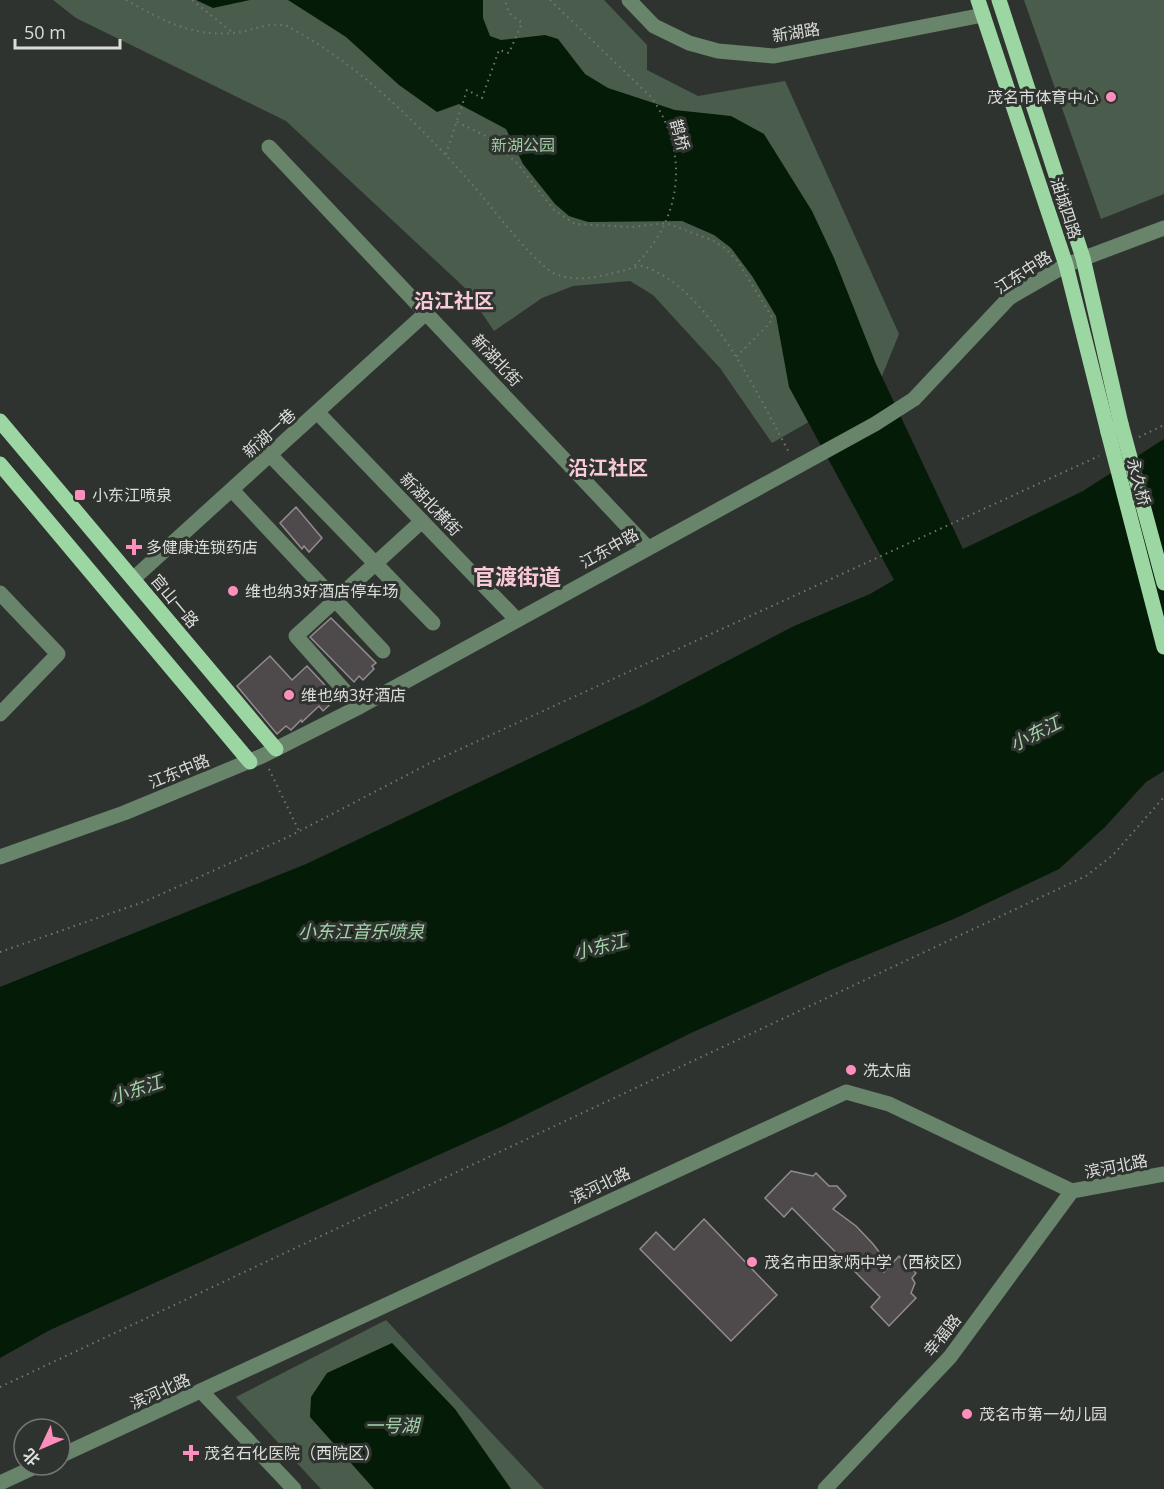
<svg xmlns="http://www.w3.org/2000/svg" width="1164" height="1489" font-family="'Open Sans','Noto Sans SC',sans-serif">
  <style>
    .green { fill: #4a5d4c }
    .water { fill: #041b07 }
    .building { fill: #4e494a; stroke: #938c8f; stroke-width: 1.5 }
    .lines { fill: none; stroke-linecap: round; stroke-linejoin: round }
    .path { stroke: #737673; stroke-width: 2; stroke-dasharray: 1.5 4.5; stroke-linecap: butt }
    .minor { stroke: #68846a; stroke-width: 15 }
    .major { stroke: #9cd6a2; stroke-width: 15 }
    .major-bridge { stroke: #9cd6a2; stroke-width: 15 }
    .poi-dot { fill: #fe8ebc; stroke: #2f332f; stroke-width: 2 }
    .labels { text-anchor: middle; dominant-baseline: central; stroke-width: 6; stroke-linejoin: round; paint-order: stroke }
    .street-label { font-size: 16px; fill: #dbdddb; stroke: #2f332f }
    .poi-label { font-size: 16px; fill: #dbdddb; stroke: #2f332f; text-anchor: start }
    .park-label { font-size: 16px; fill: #9ecea2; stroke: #2f332f }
    .water-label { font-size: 18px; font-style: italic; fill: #a3d4a8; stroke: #2f332f }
    .quarter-label { font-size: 20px; font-weight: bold; fill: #f9c8d9; stroke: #2f332f }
    .district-label { font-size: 22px; font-weight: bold; fill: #f9c8d9; stroke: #2f332f }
  </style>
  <rect width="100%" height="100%" fill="#2f332f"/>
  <g class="green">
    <path d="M53,0h551l43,45v25l51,26 87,-15 114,253 -19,47 -108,62 -52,-75 -67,-73 -23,-14 -57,5 -31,12 -48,33 -29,-43 -179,-167 -210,-103z"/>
    <path d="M1024,0h140v194l-63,25z"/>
    <path d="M386,1320l158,169h-223l-85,-92z"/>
  </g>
  <g class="water">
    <path d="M196,0h54l-37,8z"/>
    <path d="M288,0h195v18l7,18 11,4 44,-5 13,4 27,35 23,14 67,22 56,6 33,18 48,77 22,47 42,106 87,185 120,-58 81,-52v332l-18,11 -41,45 -46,42 -103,49 -121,50 -144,65 -186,92 -455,205 -50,28v-371l306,-123 337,-159 151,-79 76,-32 24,-14 -105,-193 -13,-71 -24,-40 -21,-28 -17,-13 -32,-14 -94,1 -19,-6 -14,-12 -32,-40 -17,-35 -47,-25 -22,8 -38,-27 -53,-48z"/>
    <path d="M392,1343l63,66 56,80h-137l-64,-72 1,-20 16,-24z"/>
  </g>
  <g class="building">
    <path d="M296,507l26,31 -13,14 -5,-6 -2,3 -22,-26z"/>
    <path d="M331,618l45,45 -4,3 2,3 -11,11 -4,-4 -5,6 -44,-45z"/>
    <path d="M270,656l22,24 15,-14 30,32 -14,13 -4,-5 -17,16 -1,-2 -10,10 -5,-4 -9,8 -40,-48z"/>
    <path d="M791,1171l22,5 3,-3 13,13h8l9,10 -13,13 23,17 17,18 7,9 4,19 15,-16 17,17 -4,5 3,5 -4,10 5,5 -27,28 -18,-19 9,-10 -88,-89 -8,9 -19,-19z"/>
    <path d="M704,1219l73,76 -46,46 -91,-92 16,-17 18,18z"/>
  </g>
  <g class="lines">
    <g class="path">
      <path d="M126,0c34,19 66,37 106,33 20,-1 34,-12 55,-7 70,37 131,97 183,156 25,28 53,69 83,91 31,13 58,-1 89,-7 66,19 117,132 148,188"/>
      <path d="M192,0l40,32"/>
      <path d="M550,0l101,97c40,56 31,125 -19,171"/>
      <path d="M457,122l27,13 32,27 38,48 21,14 57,3 34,-4 48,18 12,8 12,13 34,55 -2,6 -34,34"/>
      <path d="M446,154l21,-64 15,8 17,-48 10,3 13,-30 -13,-10 -4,-13"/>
      <path d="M1139,437l25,-12"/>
      <path d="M269,769l30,62"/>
      <path d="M0,952l146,-51 142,-64 144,-75 667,-306"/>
      <path d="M0,1387l1086,-511 27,-21 51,-58"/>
    </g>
    <g class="minor">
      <path d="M629,0l25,26 35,17 29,8 56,5 209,-41"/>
      <path d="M269,147l378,400"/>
      <path d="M318,413l199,207"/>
      <path d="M271,456l162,167"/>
      <path d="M232,490l151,161"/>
      <path d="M133,579l294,-267"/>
      <path d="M0,593l58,61 -58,60"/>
      <path d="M359,707l-63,-71 126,-115"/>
      <path d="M0,857l124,-44 138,-57 97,-49 516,-283 39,-25 95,-101 57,-33 98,-37"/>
      <path d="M201,1391l93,98"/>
      <path d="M60,1456l786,-364 43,12 183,87 92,-17"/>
      <path d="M0,1483l39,-18"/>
      <path d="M825,1489l125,-132 122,-166"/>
    </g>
    <g class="major">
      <path d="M978,0l88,265 42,167"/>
      <path d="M999,0l84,258 38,166"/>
      <path d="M0,421l276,328"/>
      <path d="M0,464l250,298"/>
    </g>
    <g class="major-bridge">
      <path d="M1121,424l43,159"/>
      <path d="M1108,432l56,215"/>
    </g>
  </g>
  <g class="poi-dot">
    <circle cx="1111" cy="97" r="6"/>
    <rect x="74" y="489" width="12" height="12" rx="3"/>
    <path d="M131 538h6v6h6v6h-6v6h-6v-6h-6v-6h6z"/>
    <circle cx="233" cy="591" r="6"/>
    <circle cx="289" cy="695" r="6"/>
    <circle cx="851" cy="1070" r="6"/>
    <circle cx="752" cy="1262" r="6"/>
    <circle cx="967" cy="1414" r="6"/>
    <path d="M188 1444h6v6h6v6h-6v6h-6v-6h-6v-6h6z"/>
  </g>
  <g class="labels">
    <g class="street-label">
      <text transform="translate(796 32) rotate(-9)">新湖路</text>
      <text transform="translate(680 135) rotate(75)">鹊桥</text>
      <text transform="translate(1066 208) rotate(72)">油城四路</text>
      <text transform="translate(1023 272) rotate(-33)">江东中路</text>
      <text transform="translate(497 360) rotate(47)">新湖北街</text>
      <text transform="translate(269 433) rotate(-42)">新湖一巷</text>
      <text transform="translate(1139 482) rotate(75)">永久桥</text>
      <text transform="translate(431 504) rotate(46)">新湖北横街</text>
      <text transform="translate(609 548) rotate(-29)">江东中路</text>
      <text transform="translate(175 601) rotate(50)">官山一路</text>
      <text transform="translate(179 771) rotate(-22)">江东中路</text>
      <text transform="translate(1116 1166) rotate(-11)">滨河北路</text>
      <text transform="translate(600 1185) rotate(-25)">滨河北路</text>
      <text transform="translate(942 1335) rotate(-51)">幸福路</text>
      <text transform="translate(160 1391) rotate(-24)">滨河北路</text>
    </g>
    <g class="poi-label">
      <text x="1099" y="97" text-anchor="end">茂名市体育中心</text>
      <text x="92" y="495">小东江喷泉</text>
      <text x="146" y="547">多健康连锁药店</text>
      <text x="245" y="591">维也纳3好酒店停车场</text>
      <text x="301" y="695">维也纳3好酒店</text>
      <text x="863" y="1070">冼太庙</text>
      <text x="764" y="1262">茂名市田家炳中学（西校区）</text>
      <text x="979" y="1414">茂名市第一幼儿园</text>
      <text x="204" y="1453">茂名石化医院（西院区）</text>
    </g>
    <g class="park-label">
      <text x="523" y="145">新湖公园</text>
    </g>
    <g class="water-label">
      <text transform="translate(1035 733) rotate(-27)">小东江</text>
      <text x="361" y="931">小东江音乐喷泉</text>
      <text transform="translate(600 946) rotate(-14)">小东江</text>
      <text transform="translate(136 1089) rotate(-19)">小东江</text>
      <text x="392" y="1425">一号湖</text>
    </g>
    <g class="quarter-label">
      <text x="454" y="300">沿江社区</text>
      <text x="608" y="467">沿江社区</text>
    </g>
    <g class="district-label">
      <text x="517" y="576">官渡街道</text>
    </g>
  </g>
  <g transform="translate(42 1447) rotate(226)"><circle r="28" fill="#2f332f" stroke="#747774" stroke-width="1.5"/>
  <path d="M0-4.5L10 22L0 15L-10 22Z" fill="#fe8ebc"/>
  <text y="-9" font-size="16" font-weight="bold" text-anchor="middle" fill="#dbdddb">北</text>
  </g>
  <path d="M15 39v9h105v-9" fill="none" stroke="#dbdddb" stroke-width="3"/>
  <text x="24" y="39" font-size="18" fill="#dbdddb" stroke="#2f332f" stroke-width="4.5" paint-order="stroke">50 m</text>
</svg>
